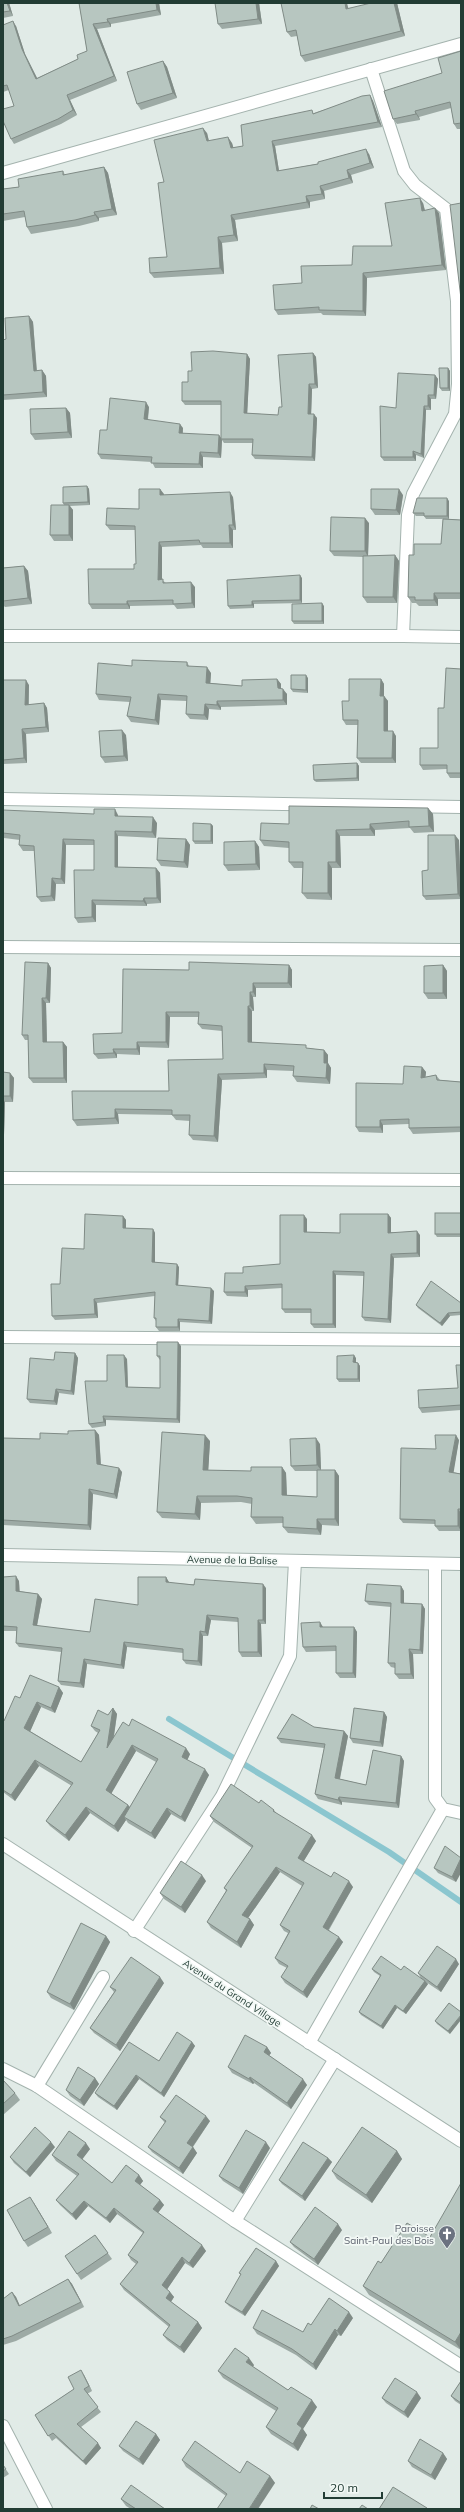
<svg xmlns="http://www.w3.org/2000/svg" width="464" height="2512" font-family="Mulish,sans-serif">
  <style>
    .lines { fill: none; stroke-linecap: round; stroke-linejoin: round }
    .stream { stroke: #8bc6cf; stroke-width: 6 }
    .minor-casing { stroke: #a4b3ae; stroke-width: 14 }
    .tertiary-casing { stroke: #a4b3ae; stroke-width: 14 }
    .minor { stroke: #fff; stroke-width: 12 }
    .tertiary { stroke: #fff; stroke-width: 12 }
    .wall { fill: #9daaa5; fill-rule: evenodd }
    .shaded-wall { fill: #808b86 }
    .building { fill: #b7c6c0; stroke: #808b86 }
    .labels { text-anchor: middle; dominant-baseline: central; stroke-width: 3.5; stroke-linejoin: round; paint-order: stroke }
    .street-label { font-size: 10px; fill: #223c34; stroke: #f2f8f5 }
    .worship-label { font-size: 10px; fill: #5b616d; stroke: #f2f8f5; text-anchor: end }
  </style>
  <rect width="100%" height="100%" fill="#e1ebe7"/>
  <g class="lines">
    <path class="stream" d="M169,1719l220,133 72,50"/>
    <g class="minor-casing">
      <g id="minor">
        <path d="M371,69l33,102 11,14 31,24 11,92 1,83 -3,30 -42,80 -5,21 -5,121"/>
        <path d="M3,636h400l58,1"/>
        <path d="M3,799l458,8"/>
        <path d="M3,947l458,3"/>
        <path d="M3,1178l458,2"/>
        <path d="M3,1337l458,3"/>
        <path d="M435,1564v234l8,11 18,4"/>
        <path d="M134,1931l88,-135 68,-140 5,-95"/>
        <path d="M309,2043l134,-234"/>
        <path d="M3,2069l34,17 198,135 226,145"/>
        <path d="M37,2086l66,-109"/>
        <path d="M235,2221l100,-162"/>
      </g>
    </g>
    <g class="tertiary-casing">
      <g id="tertiary">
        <path d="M3,173l458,-129"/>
        <path d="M3,1555l458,9"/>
        <path d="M3,1844l458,297"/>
        <path d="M3,2426l43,83"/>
      </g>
    </g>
    <use href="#minor" class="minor"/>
    <use href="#tertiary" class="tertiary"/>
  </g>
  <g class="wall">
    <path d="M3,3h6l4,13 -10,2z"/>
    <path d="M79,3h80l2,12 -50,9v3l-14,2 20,52 -47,19 7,15 -16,9 -47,20 -3,-5 3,-33 -5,-16 -6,2v-67l13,1 9,28 12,24 41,-19 9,-8z"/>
    <path d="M259,3l3,21 -40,5 -4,-5z"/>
    <path d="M397,3l8,33 -100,26 -4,-6 -4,-20 -6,1 -4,-5 62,-24z"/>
    <path d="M461,51v78h-4l-3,-5 -3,-16 -32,9 1,3 -23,4 -4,-5 49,-46z"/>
    <path d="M163,61l4,6 10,31 -36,12 -4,-6z"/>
    <path d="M370,95l3,6 9,26 -107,19 4,25 90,-17 5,14 -23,7 2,8 -29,8 1,8 -15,3v6l-75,12 3,21 -16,2 2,31 -70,4 -4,-5 17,-16 40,-124 2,8 23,2 1,5 10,-2 71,-33z"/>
    <path d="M104,167l4,6 9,42 -18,3v3l-20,5 -48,8 -4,-7 -2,-10 -22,4v-32l16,-2 44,-16 2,4z"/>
    <path d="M423,203l2,7 14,3 7,57 -79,8 -1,38 -43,-1 -2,-2 -43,2 -3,-5 27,-27 50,-18 40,-19z"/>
    <path d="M29,316l4,6 4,49 5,-1 4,6 1,21 -44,3v-60l3,-1z"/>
    <path d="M313,353l3,4 2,31 -6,1 -1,25 6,4 -2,43 -60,-2 -3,-4 1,-12h-29l-2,-3 -1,18 -18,-1v11h-48l-3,-6 -51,-3 -3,-5 9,-24 42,-23 -1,13 35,8v5l38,5v-33h-36l-3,-4 6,-19 4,-11 55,-17 3,5 -3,54 31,2 4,-8z"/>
    <path d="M448,368l2,3v20h-8l-2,-3z"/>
    <path d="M435,375l3,4 -2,20h-5v11h-5l-2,48 -8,-3v6h-32l-3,-4 15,-49z"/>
    <path d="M66,408l4,5 2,25 -37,2 -4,-6z"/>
    <path d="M87,486l2,3 1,16 -20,1 3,4v31h-19l-4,-6 14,-30 -1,-2z"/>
    <path d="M160,489l4,6 69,2 3,33h-3v18h-30l-2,-3 -39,2v33l4,3 29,4v21l-18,1 -3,-4 -44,1v3h-38l-3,-5 45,-35 2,-5 -1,-34h-25l-4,-5 33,-16z"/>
    <path d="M403,495l-3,20h-25l-4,-6z"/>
    <path d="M449,501v18l12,1v79h-23v7h-19l-3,-3h-4l-4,-6 6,-42 27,-11 2,-25h-17l-2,-3h-8l-3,-3z"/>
    <path d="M369,523l-1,33 27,-1 4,6 -2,42h-30l-4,-6v-40l-29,-1 -4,-5z"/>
    <path d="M24,566l4,5 4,33 -27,3 -2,-2v-37z"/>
    <path d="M302,578v25l-48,1v4l-24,1 -2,-3z"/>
    <path d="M324,606v18h-30l-2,-3z"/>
    <path d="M187,662l2,4 22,7 -1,10 32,3 35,-7 4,5v5l6,5v11l-66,2v3l-12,-1 -1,11 -18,-1 -4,-5 1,-13 -26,-1 -2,25 -28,-3 -4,-6 3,-14 -31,-2 -3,-6 36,-28z"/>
    <path d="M461,669v109h-11l-3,-5v-4l-24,1 -3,-5 18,-17 6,-40z"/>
    <path d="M308,678v15l-15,-1 -2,-3z"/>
    <path d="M381,679l3,5v12l4,5v30l8,5v27h-35l-4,-5 1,-33h-12l-3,-5 6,-19z"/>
    <path d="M3,680l26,5v20l15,-2 3,5 2,24 -23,2 1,29 -24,1z"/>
    <path d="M126,735l2,26 -23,2 -4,-6z"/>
    <path d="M357,763l2,3v15l-43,1 -2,-2z"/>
    <path d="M428,808l5,6 1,18 -20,1 -4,-5 -35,2v6h-35l1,32h-9v32l-25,-1 -5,-6 1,-25h-9l-5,-6v-14l-25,-2 -4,-6 29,-16z"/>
    <path d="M3,813l115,2v1l39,7 -1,15 -38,-2v31l38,1 4,5 1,30 -14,1v2l-51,-1v17l-18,1 -3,-5 19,-48v-25h-28l-1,39h-9l-1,17 -14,1 -4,-5 -2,-46h-12l-4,-6 1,-5 -16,-2 -1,-2z"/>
    <path d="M211,824l2,2v18h-18l-2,-3z"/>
    <path d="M186,839l4,6 -2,23 -27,-2 -4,-6z"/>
    <path d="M459,840l2,59 -35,1 -3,-4 5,-26z"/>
    <path d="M255,841l4,6 1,23 -32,1 -4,-6z"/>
    <path d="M48,963l3,5 -1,35h-4l1,39h16l4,5v36h-34l-4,-5 -1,-38h-3l-3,-5z"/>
    <path d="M289,965l3,5v18h-36v9h-3l1,14h-2v31l72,8 4,5v8l3,5 -1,16 -33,-2 -4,-6v-5l-26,-1v8l-45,2 -4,62 -25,-2 -4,-5 1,-14 -14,-1 -4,-5 -54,-1 1,10 -42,2 -4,-6 96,-29 54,-32 -1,-28 -20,-2 -4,-5 1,-7h-29l-1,31 -29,-1v8l-23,-1v4l-19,1 -4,-5 28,-21 67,-63z"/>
    <path d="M443,965l4,6v28h-19l-4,-6z"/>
    <path d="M422,1067l4,5 -1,5 11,-2 4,5 21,2v50l-48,2 -4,-6v-4l-26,1v8l-24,-1 -3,-5z"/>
    <path d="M3,1072l7,1 4,5 -1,24h-8l-1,33 -1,-1z"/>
    <path d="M461,1213v24h-24l-2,-3z"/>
    <path d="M388,1214l3,4v14l29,3v22l-26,1 -3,65 -26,-2 -3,-4 2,-41 -28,-1v53h-22l-3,-4v-11h-26l-3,-4v-21l-34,2v7l-21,-1 -3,-4 19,-19 37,-9 27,-45v13l33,1z"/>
    <path d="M123,1216l3,4v8l27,1 2,4v29l24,5 -1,18 36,6 -2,33 -32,-2v9h-21l-3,-4v-6l-2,-3 1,-22 -58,7 1,15 -43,2 -3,-4 8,-32 24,-35z"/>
    <path d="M461,1303v12l-11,1 -8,10 -24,-18 -2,-3z"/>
    <path d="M181,1346l-1,77 -74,-3v6l-14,2 -3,-4 18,-43 20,-22 1,28 32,1v-28l-3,-4z"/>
    <path d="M75,1353l3,5 -4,37 -15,-2 -2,12 -27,-2 -3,-4 27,-39z"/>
    <path d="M356,1358v4l2,1 2,3v16h-21l-2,-3z"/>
    <path d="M461,1365v45l-39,3 -3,-5 39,-20z"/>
    <path d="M95,1430l4,5 2,29 21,8 -5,27 -24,-5 -2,36 -88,-5v-87l37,1z"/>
    <path d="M459,1440l-6,32 8,2v57h-22l-4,-5v-2l-32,-1 -3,-4 36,-70z"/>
    <path d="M210,1441l-2,29 43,1 31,-4 4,6 1,22 30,2v-26h-22l-4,-5 29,-22 1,26h14l4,6v50l-17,-1 -1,10 -33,-2 -5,-6v-4l-27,1 -5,-7 1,-13 -11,-2 -40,1 -1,17 -38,-2 -5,-6z"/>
    <path d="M3,1577l16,4v10l19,3 4,5 -5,27 53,6 48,-27 28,-28 3,6 97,5v36h-5l1,33h-20l-3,-5 -1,-30 -27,-2 -3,16h-5l-1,30 -16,-2 -3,-4v-7l-56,-6 -3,22 -37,-5 -3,24 -23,-3 -3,-4 3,-29 -42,-5 -3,-4v-12h-13z"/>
    <path d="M401,1586l3,5v12l18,1 3,5 -2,45h-10l1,25h-15l-4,-5v-6l-4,-1 -3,-4 3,-56 -22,-2 -4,-4z"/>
    <path d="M323,1627h31l3,5 -1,46h-16l-4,-5v-22l-30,1 -3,-5z"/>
    <path d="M59,1687l4,6 -8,20 -14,-6 -11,24 51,31 17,-29 -3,-2 -4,-5 17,-11 5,-7 4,6 -3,23 76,17 -3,6 22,15 -24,47 -14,-8 -16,25 -27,-16 -2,-3 -8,12 -28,-19 -21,28 -19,-15 -4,-5 26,-35 -33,-20 -24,35 -12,-9v-72l1,1 16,-23zM136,1751l20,11 -26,45 -2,-2 -17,-12z"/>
    <path d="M384,1712l3,5 -4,30 -30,-4 -3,-5z"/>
    <path d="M314,1727l30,4 4,5 -8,43 26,6 35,-29 3,5 -5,47 -57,-6v3l-24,-6 -3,-5 9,-46 -43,-5 -4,-5z"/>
    <path d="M259,1803l15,7 3,4 39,27 -13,21 28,15 22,10 -24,43 14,12 -36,56 -22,-15 -4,-6 6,-9 -8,-4 -4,-6 13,-25 -4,-2 -4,-6 22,-39 -22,-14 -32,46 2,1 4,6 -13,23 -30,-20 -4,-6 19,-31 -2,-3 28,-40 -38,-26 -4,-6z"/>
    <path d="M461,1858l-5,24 -18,-9 -4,-5z"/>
    <path d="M206,1881l-21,32 -21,-14 -4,-6z"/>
    <path d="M106,1936l4,6 -36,68 -23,-12 -4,-6z"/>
    <path d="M459,1964l-18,28 -15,-10 2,2 -22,30 -9,-6 -14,21 -22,-14 -2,-3 21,-36 -6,-4 -2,-3 29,1 20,8 -3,-5z"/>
    <path d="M164,1983l-44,68 -26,-18 -4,-5 24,-36 -4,-5z"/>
    <path d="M449,2003l1,31 -13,-10 -2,-3z"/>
    <path d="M192,2042l3,4 -31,51 -25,-18 -22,31 -19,-13 -3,-4 64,-32z"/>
    <path d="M267,2047l4,6 -2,2 38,30 -16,24 -37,-26 -1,1 -21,-11 -4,-6z"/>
    <path d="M95,2078l4,6 -15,22 -14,-10 -4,-6z"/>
    <path d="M3,2080l12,13 5,7 -17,15z"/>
    <path d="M160,2117l50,4 -17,26 4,6 -14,21 -31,-22 -4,-5 17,-24z"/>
    <path d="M55,2147l-25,30 -16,-14 -4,-6z"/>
    <path d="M270,2148l-27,46 -20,-13 -4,-5z"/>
    <path d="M90,2149l-8,10 30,24 27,-8 4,6 -3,4 20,15 4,5 -6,8 48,38 -13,17 -8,-5 -18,26 3,3 4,5 -3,5 27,20 4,6 -18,25 -17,-13 -4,-5 6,-8 -45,-37 -4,-6 16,-20 -5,-4 -3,-5 15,-22 -26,-19 -7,9 -22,-17 -12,14 -16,-15 -4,-5 21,-24 -21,-15 -4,-6z"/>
    <path d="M397,2151l5,8 -30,44 -35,-24 -5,-8z"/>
    <path d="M328,2158l4,4 -27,39 -23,-17 -3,-4z"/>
    <path d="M34,2203l18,30 -24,14 -4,-6z"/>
    <path d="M407,2223l54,127 -92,-55 -6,-9 18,-23z"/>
    <path d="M342,2230l-24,35 -24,-18 -4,-5z"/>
    <path d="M95,2235l17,24 -31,21 -16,-24z"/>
    <path d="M276,2261l3,5 -34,50 -16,-10 -4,-4 16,-27 -2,-2z"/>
    <path d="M68,2279l4,5 12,23 -68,34 -13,4v-46l9,-7 4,5 4,9z"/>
    <path d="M353,2318l-12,18 -3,-1 -22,35 -20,-15 -39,-21 -4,-6 50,4 8,-7z"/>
    <path d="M254,2365l-1,2 35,23 29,17 -14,22 4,6 -9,16 -27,-17 -5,-7 10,-16 -53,-33 -5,-7z"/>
    <path d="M84,2375l8,16 -5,3 14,18 -20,15 20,21 -15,17 -30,-27 -4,3 -17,-26 39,-26z"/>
    <path d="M461,2381v24l-6,-4 -4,-5z"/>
    <path d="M382,2398h39l-13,20 -22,-15z"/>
    <path d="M156,2434l4,6 -17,25 -20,-14 -4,-5z"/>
    <path d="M443,2453l4,6 -12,21 -23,-13 -4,-6z"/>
    <path d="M182,2460l58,13 30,3 5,7 -49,13 -40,-29z"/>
    <path d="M3,2465l6,9 -6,4z"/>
    <path d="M121,2499l44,10h-34l-5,-3z"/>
  </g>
  <g class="shaded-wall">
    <path d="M7,3h2l4,13 -3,-5z"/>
    <path d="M156,3h3l2,12 -4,-5z"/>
    <path d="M256,3h3l3,21 -4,-5z"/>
    <path d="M345,3h2l3,12 -4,-6z"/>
    <path d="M394,3h3l8,33 -4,-5z"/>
    <path d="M107,19l4,5v3l-3,-5z"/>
    <path d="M13,21l3,5 9,28 15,30 -4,-5 -14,-30z"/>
    <path d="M93,24l4,5 20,52 -3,-5z"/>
    <path d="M163,61l4,6 10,31 -4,-5z"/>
    <path d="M67,95l3,5 7,15 -4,-5z"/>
    <path d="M370,95l3,6 9,26 -4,-5z"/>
    <path d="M415,111l4,6 1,3 -4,-6z"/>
    <path d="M203,128l4,5 3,13 -3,-5z"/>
    <path d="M228,137l4,6 3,10 -4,-5z"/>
    <path d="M272,141l3,5 5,31 -3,-6z"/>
    <path d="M366,149l3,5 5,14 -4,-5z"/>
    <path d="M104,167l4,6 9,42 -5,-6z"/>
    <path d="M347,170l4,5 2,8 -4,-5z"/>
    <path d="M320,186l4,5 1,8 -3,-5z"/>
    <path d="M306,196l4,6v6l-3,-6z"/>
    <path d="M420,198l3,5 3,13 -4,-5z"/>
    <path d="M435,208l4,5 7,57 -4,-5z"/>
    <path d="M94,212l5,6v3l-4,-6z"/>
    <path d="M231,215l4,5 3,21 -4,-6z"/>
    <path d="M218,237l4,6 2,31 -4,-6z"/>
    <path d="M363,273l4,5 -1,38 -3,-5z"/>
    <path d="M29,316l4,6 4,54 -3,-5z"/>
    <path d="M313,353l3,4 2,31 -3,-4z"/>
    <path d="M247,354l3,5 -3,59 -3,-5z"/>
    <path d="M448,368l2,3v20l-2,-3z"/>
    <path d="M42,370l4,6 1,21 -4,-5z"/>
    <path d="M435,375l3,4 -2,20 -2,-4z"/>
    <path d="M309,384l3,5 -1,29 -3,-4z"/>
    <path d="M428,395l3,4v11l-3,-4z"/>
    <path d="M146,402l3,5 -2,17 -3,-5z"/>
    <path d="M424,406l2,4 -2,48 -3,-4z"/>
    <path d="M66,408l4,5 2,25 -4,-6z"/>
    <path d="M314,414l3,4 -2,43 -3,-4z"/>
    <path d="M180,424l3,4 -1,9 -3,-4z"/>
    <path d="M219,435l3,4h-1l1,1 -1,18 -3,-5z"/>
    <path d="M413,451l3,4v6l-3,-4z"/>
    <path d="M200,452l3,5v11l-4,-4z"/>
    <path d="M87,486l2,3 1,16 -2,-3z"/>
    <path d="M160,489l4,5v6l-4,-5z"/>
    <path d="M399,489l4,6 -3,20 -4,-5z"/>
    <path d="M230,492l3,5 3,33 -3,-5z"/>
    <path d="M447,498l2,3v18l-2,-3z"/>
    <path d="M69,505l4,5v31l-4,-6z"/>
    <path d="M365,518l4,5 -1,34 -3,-6z"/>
    <path d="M229,525l4,5v18l-3,-5z"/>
    <path d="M159,542l3,5v37l-4,-4z"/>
    <path d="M395,555l4,6 -2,42 -4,-6z"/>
    <path d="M24,566l4,5 4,33 -4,-6z"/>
    <path d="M300,575l2,3v25l-2,-3z"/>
    <path d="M191,582l4,5v21l-3,-5z"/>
    <path d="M434,593l4,6v7l-4,-6z"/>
    <path d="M127,601l3,5v3l-3,-5z"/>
    <path d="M252,601l2,3v4l-2,-3z"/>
    <path d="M322,603l2,3v18l-2,-3z"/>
    <path d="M207,667l4,6 -1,16 -4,-6z"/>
    <path d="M306,675l2,3v15l-2,-3z"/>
    <path d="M277,679l4,5v10l-3,-6z"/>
    <path d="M381,679l3,5v17l-4,-5z"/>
    <path d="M26,680l3,5 -1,25 -3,-5z"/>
    <path d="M283,689l4,5v11l-4,-5z"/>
    <path d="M158,694l3,6 -2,25 -4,-5z"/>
    <path d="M384,696l4,5v35l-4,-5z"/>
    <path d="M217,701l4,6v3l-4,-5z"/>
    <path d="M44,703l3,5 2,24 -3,-5z"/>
    <path d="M205,704l4,5 -1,11 -4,-5z"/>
    <path d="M22,729l4,5 1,29 -3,-5z"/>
    <path d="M122,730l4,5 2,26 -4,-5z"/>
    <path d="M393,731l3,5v27l-4,-5z"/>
    <path d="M357,763l2,3v15l-2,-3z"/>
    <path d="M428,808l5,6 1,18 -5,-6z"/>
    <path d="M115,809l3,6v6l-3,-5z"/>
    <path d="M153,817l4,6 -1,15 -4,-6z"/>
    <path d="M211,824l2,2v18l-2,-3z"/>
    <path d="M370,824l5,6v6l-5,-7z"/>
    <path d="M336,830l4,6 1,32 -5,-6z"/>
    <path d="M115,831l3,5v36l-3,-5z"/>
    <path d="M455,835l4,5 2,59 -3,-5z"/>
    <path d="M63,839l3,6 -1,39 -4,-5z"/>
    <path d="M186,839l4,6 -2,23 -4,-6z"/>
    <path d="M255,841l4,6 1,23 -4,-6z"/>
    <path d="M328,862l4,6v32l-4,-7z"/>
    <path d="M156,868l4,5 1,30 -4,-5z"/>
    <path d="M52,878l4,6 -1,17 -4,-5z"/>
    <path d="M144,898l3,6v2l-4,-5z"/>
    <path d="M92,900l4,5v17l-4,-5z"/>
    <path d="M48,963l3,5 -1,35 -4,-5z"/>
    <path d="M289,965l3,5v18l-4,-5z"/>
    <path d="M443,965l4,6v28l-4,-6z"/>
    <path d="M253,983l3,5v9l-3,-5z"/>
    <path d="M250,992l3,5 1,14 -4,-5z"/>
    <path d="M42,998l4,5 1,44 -4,-5z"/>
    <path d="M248,1006l4,5v37l-4,-6z"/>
    <path d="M166,1012l4,5 -1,31 -3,-6z"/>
    <path d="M63,1042l4,5v36l-3,-5z"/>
    <path d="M137,1042l3,5v8l-3,-6z"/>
    <path d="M113,1049l4,5v4l-3,-5z"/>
    <path d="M324,1050l4,5v8l3,5 -1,16 -4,-6 -2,-15z"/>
    <path d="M264,1064l3,6v8l-3,-5z"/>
    <path d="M422,1067l4,5 -1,11 -4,-5z"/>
    <path d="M10,1073l4,5 -1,24 -3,-6z"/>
    <path d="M218,1074l4,6 -4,62 -4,-6z"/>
    <path d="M3,1099l2,3 -1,33 -1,-2z"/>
    <path d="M115,1109l3,5 1,10 -4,-6z"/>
    <path d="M380,1120l3,5v8l-3,-6z"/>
    <path d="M388,1214l3,4v19l-3,-4z"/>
    <path d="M304,1215l3,4v18l-3,-5z"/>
    <path d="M123,1216l3,4v12l-3,-4z"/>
    <path d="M153,1229l2,4v33l-3,-4z"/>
    <path d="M417,1231l3,4v22l-3,-4z"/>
    <path d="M391,1254l3,4 -3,65 -3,-4z"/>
    <path d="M177,1264l2,3 -1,22 -2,-4z"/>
    <path d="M333,1271l3,4v53l-3,-4z"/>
    <path d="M245,1286l3,4v7l-3,-5z"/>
    <path d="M211,1288l3,3 -2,33 -3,-3z"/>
    <path d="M94,1299l3,4 1,15 -3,-4z"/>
    <path d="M448,1313l2,3 -8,10 -2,-3z"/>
    <path d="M178,1319l2,3v9l-2,-4z"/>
    <path d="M178,1342l3,4 -1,77 -3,-4z"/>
    <path d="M75,1353l3,5 -4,37 -3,-4z"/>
    <path d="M124,1355l3,4 1,32 -2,-4z"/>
    <path d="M354,1355l2,3v7l-3,-3z"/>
    <path d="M358,1363l2,3v16l-2,-3z"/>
    <path d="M56,1389l3,4 -2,12 -3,-4z"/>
    <path d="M103,1416l3,4v6l-2,-4z"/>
    <path d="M95,1430l4,5 2,34 -4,-5z"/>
    <path d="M205,1435l5,6 -2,35 -5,-6z"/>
    <path d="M456,1435l3,5 -6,36 -4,-4z"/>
    <path d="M316,1438l4,6 1,26 -4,-5z"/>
    <path d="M282,1467l4,6 1,28 -5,-6z"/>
    <path d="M119,1468l3,4 -5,27 -3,-5z"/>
    <path d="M335,1470l4,6v50l-4,-7z"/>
    <path d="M89,1489l4,5 -2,36 -3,-5z"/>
    <path d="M197,1496l4,7 -1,17 -5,-6z"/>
    <path d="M458,1509l3,4v18l-3,-5z"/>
    <path d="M317,1519l5,6 -1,10 -4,-6z"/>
    <path d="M16,1576l3,5 1,14 -4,-4z"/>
    <path d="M166,1577l3,5v5l-3,-5z"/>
    <path d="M263,1584l3,4v36l-3,-4z"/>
    <path d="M401,1586l3,5v16l-3,-4z"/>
    <path d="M38,1594l4,5 -6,31 -3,-5z"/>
    <path d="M422,1604l3,5 -2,45 -3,-4z"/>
    <path d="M207,1615l4,5 -3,16 -3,-4z"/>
    <path d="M258,1620l3,4 1,33 -4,-5z"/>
    <path d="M320,1622l3,5h-3z"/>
    <path d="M354,1627l3,5 -1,46 -3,-5z"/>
    <path d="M200,1631l3,5 -1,30 -4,-5z"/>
    <path d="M124,1642l3,5 -3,22 -3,-4z"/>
    <path d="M409,1649l4,5 1,25 -3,-5z"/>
    <path d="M84,1659l3,5 -3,24 -4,-5z"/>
    <path d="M59,1687l4,6 -8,20 -4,-5z"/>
    <path d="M37,1702l4,5 -12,27 -5,-6z"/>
    <path d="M113,1708l4,6 -6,40 -4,-6z"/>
    <path d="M384,1712l3,5 -4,30 -3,-5z"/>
    <path d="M344,1731l4,5 -9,46 -4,-4z"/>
    <path d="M132,1745l4,6 -26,45 -4,-6z"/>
    <path d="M186,1748l4,6 -4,9 -4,-6z"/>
    <path d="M401,1756l3,5 -5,47 -3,-5z"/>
    <path d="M35,1760l4,6 -24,35 -4,-6z"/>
    <path d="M205,1769l4,6 -24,47 -4,-5z"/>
    <path d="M339,1797l3,5v3l-4,-5z"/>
    <path d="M128,1805l4,5 -8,7 2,3 -8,12 -4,-6z"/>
    <path d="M86,1807l4,6 -21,28 -4,-6z"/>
    <path d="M167,1808l4,6 -16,25 -4,-6z"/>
    <path d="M312,1835l4,6 -14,23 -4,-6z"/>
    <path d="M461,1859v14l-5,9 -4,-5z"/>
    <path d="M276,1867l4,5 -34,49 -4,-6z"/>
    <path d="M202,1875l4,6 -21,32 -4,-6z"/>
    <path d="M349,1881l4,6 -26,45 -4,-5z"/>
    <path d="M250,1919l4,6 -13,23 -4,-6z"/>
    <path d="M106,1936l4,6 -36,68 -4,-6z"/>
    <path d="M339,1937l4,5 -36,56 -4,-6z"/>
    <path d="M456,1959l3,5 -18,28 -4,-5z"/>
    <path d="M160,1977l4,6 -44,68 -4,-6z"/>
    <path d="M425,1981l3,3 -22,30 -3,-3z"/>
    <path d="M395,2005l2,3 -14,21 -2,-3z"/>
    <path d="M461,2015v5l-11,14 -2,-3z"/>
    <path d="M192,2042l3,4 -31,51 -3,-4z"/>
    <path d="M267,2047l4,6 -3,4 -4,-5z"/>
    <path d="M136,2075l3,4 -22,31 -3,-4z"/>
    <path d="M250,2077l4,6 -1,1 -4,-5z"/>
    <path d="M95,2078l4,6 -15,22 -4,-6z"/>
    <path d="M303,2079l4,6 -16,24 -4,-6z"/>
    <path d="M206,2116l4,5 -19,28 -4,-6z"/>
    <path d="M51,2142l4,5 -25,30 -4,-5z"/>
    <path d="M266,2142l4,6 -27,46 -4,-6z"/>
    <path d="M86,2143l4,6 -9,12 -4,-6z"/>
    <path d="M193,2147l4,6 -14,21 -4,-6z"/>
    <path d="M397,2151l5,8 -30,44 -6,-8z"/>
    <path d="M328,2158l4,4 -27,39 -3,-5z"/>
    <path d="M139,2175l4,6 -4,5 -4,-5z"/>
    <path d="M30,2197l4,6 18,30 -4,-6z"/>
    <path d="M160,2200l4,5 -7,9 -4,-5z"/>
    <path d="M84,2201l4,5 -12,14 -4,-6z"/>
    <path d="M114,2208l3,6 -7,9 -4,-5z"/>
    <path d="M338,2224l4,6 -24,35 -4,-6z"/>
    <path d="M202,2245l4,6 -13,17 -4,-5z"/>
    <path d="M182,2257l3,6 -19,28 -4,-6z"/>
    <path d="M276,2261l3,5 -34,50 -3,-4z"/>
    <path d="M68,2279l4,5 12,23 -3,-5z"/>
    <path d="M12,2292l4,5 6,14 -3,-5z"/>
    <path d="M170,2292l4,5 -4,6 -4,-5z"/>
    <path d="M349,2312l4,6 -12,18 -4,-5z"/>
    <path d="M198,2322l4,6 -18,25 -4,-6z"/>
    <path d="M335,2329l3,6 -22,35 -3,-6z"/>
    <path d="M461,2332v18l-6,-8z"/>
    <path d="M249,2358l5,7 -3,4 -5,-7z"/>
    <path d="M81,2370l3,5 8,16 -3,-5z"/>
    <path d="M417,2392l4,6 -13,20 -4,-6z"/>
    <path d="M312,2400l5,7 -14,22 4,6 -9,16 -5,-7 4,-20z"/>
    <path d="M156,2434l4,6 -17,25 -4,-6z"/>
    <path d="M98,2443l3,5 -15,17 -3,-4z"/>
    <path d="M443,2453l4,6 -12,21 -4,-5z"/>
    <path d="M270,2476l5,7 -17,26h-9z"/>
  </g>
  <g class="building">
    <path d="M3,3h4l3,8 -7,1z"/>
    <path d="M79,3h77l1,7 -50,9 1,3 -15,2 21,52 -47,19 6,15 -15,9 -47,20 -8,-18v-12l11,-3 -7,-21 -4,1v-61l10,-4 9,28 14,30 42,-20 -1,-4 10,-4z"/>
    <path d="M215,3h41l2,16 -40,5z"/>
    <path d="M281,3h64l1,6 25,-6h23l7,28 -100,25 -5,-26 -9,2z"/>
    <path d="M461,51v72l-7,1 -4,-22 -35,9 1,3 -23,5 -9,-28 58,-18 -4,-15z"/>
    <path d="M163,61l10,32 -36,11 -10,-32z"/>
    <path d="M370,95l8,27 -106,19 5,30 41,-7v-2l48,-13 4,14 -23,7 2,8 -29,8 2,8 -16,2 1,6 -76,13 3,20 -16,2 2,31 -70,5 -1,-15 18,-1 -9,-74 6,-1 -10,-42 49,-12 4,13 21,-4 3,11 12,-2 -2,-21 71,-15 1,4 49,-18z"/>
    <path d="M104,167l8,42 -18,3 1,3 -20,5 -48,7 -3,-16 -21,3v-25l16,-2 -1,-8 45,-8v4z"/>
    <path d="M420,198l2,13 13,-3 7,57 -79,8v38l-44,-1v-3l-44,3 -2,-25 29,-2 -1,-17 51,-1 1,-19h39l-7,-43z"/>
    <path d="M461,203v96l-11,-94z"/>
    <path d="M29,316l5,55 8,-1 1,22 -40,3v-55l3,-1 -1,-21z"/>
    <path d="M213,351l34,3 -3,59 34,2 1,-8h3l-4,-52 35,-2 2,31h-6l-1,30h6l-2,43 -60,-2 1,-16h-32v-38h-39v-19h6v-11h4l-1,-19z"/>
    <path d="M439,368h9v20h-8z"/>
    <path d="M398,373l37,2 -1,20h-6v11h-4l-3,48 -8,-3v6h-32l-1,-51 16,2z"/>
    <path d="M110,398l36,4 -2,17 36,5 -1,9 40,2 -1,18 -18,-1 -1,12 -48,-1 1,-6 -54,-3 2,-24h7z"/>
    <path d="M66,408l2,24 -37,2 -1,-25z"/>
    <path d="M87,486l1,16 -25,1v-16z"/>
    <path d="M139,489h21v6l70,-3 3,33h-4l1,18h-30l-1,-3 -40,2 -1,38 5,-1v4l28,-1 1,21 -19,1v-4l-46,1v3h-38l-1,-35h46v-5h2l-1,-38 -29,-1 1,-17 32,1z"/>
    <path d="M371,489h28l-3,21 -25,-1z"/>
    <path d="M417,498h30v18h-23v-3h-11z"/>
    <path d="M51,505h18v30h-19z"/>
    <path d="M331,517l34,1v33h-35z"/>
    <path d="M443,519l18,1v73h-27v7h-19v-3h-7l1,-42h5v-11h27z"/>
    <path d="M395,555l-2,42h-30v-41z"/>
    <path d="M24,566l4,32 -25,3v-33z"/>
    <path d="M300,575v25l-48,1v4l-24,1 -1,-26z"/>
    <path d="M322,603v18h-30v-17z"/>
    <path d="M132,660l55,2v4l20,1 -1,16 36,3v-6l35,-1 1,9 5,1v11l-66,1v4l-12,-1 -1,11 -18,-1 1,-18 -29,-2 -3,26 -28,-4 4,-19 -35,-3 2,-31 34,3z"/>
    <path d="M446,668l15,1v104h-14v-8h-27v-17h18v-40h6z"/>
    <path d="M291,675h15v15l-15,-1z"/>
    <path d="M349,679h32l-1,17h4v35h9l-1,27h-35l1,-38h-15l-1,-19h7z"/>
    <path d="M3,680h23l-1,25 19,-2 2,24 -24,2 2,29 -21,2z"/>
    <path d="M122,730l2,26 -23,1 -2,-26z"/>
    <path d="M357,763v15l-43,2 -1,-15z"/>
    <path d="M289,806l139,2 1,18 -20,1v-6l-39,3v5l-34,1v32h-8v31h-26l1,-31h-14v-20l-29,-2 1,-17 28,1z"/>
    <path d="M94,809h21v7l38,1 -1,15 -37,-1v36l41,1 1,30h-13l-1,3 -51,-1v17l-17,1 -1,-48h20v-30l-31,-1 -2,40 -9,-1 -1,18 -14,1 -3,-51 -15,-1 1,-10 -17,-2v-23l91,4z"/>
    <path d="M193,823l18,1v17h-18z"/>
    <path d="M428,835h27l3,59 -35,2 -1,-25 6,-1z"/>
    <path d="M158,838l28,1 -2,23 -27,-2z"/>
    <path d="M255,841l1,23 -32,1v-23z"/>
    <path d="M25,962l23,1 -2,35h-4l1,44h20l1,36h-35l-1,-43h-6z"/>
    <path d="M189,962l100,3 -1,18h-35v9h-3v14h-2v36l58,3v3l18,2v13h3l-1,15 -33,-2 1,-10 -30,-2v9l-46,1 -4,62 -25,-1 1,-20h-18v-5l-57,-1v9l-42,2 -1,-29h97l-1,-31 55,-1 -1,-33 -24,-2 1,-12h-33v30h-29v7h-24l1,4 -20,1 -1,-20 29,-1 1,-64 66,1z"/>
    <path d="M443,965v28h-19v-27z"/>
    <path d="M404,1066l18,1 -1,11 15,-3 1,5 24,2v45l-52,1v-9l-29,1v7h-24v-44l47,1z"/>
    <path d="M3,1072l7,1v23h-7z"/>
    <rect x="435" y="1213" width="26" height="21"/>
    <path d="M85,1214l38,2v12l30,1 -1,33 25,2 -1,21 35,3 -2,33 -31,-2v8h-22v-9h-2l1,-26 -61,7 1,15 -43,2 -1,-32h9l2,-36 22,1z"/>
    <path d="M340,1214h48v19l29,-2v22l-26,1 -3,65 -26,-2 2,-45 -31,-1v53h-22v-15h-29v-25l-37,2v6h-21l1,-19h18v-6l37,-3v-49h24v17l36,1z"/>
    <path d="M431,1281l30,22v9l-13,1 -8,10 -24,-18z"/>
    <path d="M157,1342h21l-1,77 -74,-3 1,6 -15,2 -4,-43h22v-26h17l2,32 34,1v-32h-3z"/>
    <path d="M55,1352l20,1 -4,38 -15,-2 -2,12 -27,-2 3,-41 24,2z"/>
    <path d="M354,1355l-1,7 5,1v16h-21v-23z"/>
    <path d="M456,1365h5v40l-42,3 -1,-18 40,-2z"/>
    <path d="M95,1430l2,34 22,4 -5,26 -25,-5 -1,36 -85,-5v-82l37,1v-6l28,1v-3z"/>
    <path d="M162,1432l43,3 -2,35 48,1v-4h31v28l35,2v-27h18v49h-18v10l-34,-2v-10h-32l1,-19 -15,-2h-40l-2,18 -38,-2z"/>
    <path d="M435,1435h21l-7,37 12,2v35h-3v17h-23v-6l-35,-1 1,-71 35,1z"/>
    <path d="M316,1438l1,27 -26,1 -1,-27z"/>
    <path d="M16,1576v15l22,3 -5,31 57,7 5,-33 43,6v-28h28v5l28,3 1,-6 68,5v36h-5v32h-19l-1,-34 -31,-3 -2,17 -5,-1 -2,30 -15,-1v-11l-59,-7 -3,23 -37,-6 -4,24 -22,-2 4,-33 -46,-5 1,-16 -14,-1v-49z"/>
    <path d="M367,1584l34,2v17l21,1 -2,46 -11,-1 2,25h-16v-11h-7l3,-60 -26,-2z"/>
    <path d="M320,1622v5h34l-1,46h-17v-27l-33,1 -2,-24z"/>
    <path d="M30,1675l29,12 -8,21 -14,-6 -13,26 57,34 19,-32 -9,-4 7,-16 10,5 5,-7 -6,40 16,-26 6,4 3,-7 54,29 -4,9 23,12 -24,48 -14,-9 -16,25 -27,-16 34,-58 -26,-14 -26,45 22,15 -14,21 -28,-19 -21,28 -19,-14 27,-38 -38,-23 -24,35 -8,-5v-70l1,1 11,-25 5,2z"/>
    <path d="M354,1708l30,4 -4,30 -30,-4z"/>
    <path d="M292,1714l22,13 30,4 -9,47 31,7 7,-35 28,6 -5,47 -57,-6 -1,3 -23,-6 10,-50 -48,-6z"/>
    <path d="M231,1784l28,19 2,-3 13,10 -1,1 39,24 -14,23 33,19 3,-5 15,9 -26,46 16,10 -36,55 -22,-15 7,-11 -13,-8 15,-27 -10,-6 24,-42 -28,-16 -34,48 8,4 -13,23 -30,-20 20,-32 -3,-2 29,-42 -43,-30z"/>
    <path d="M445,1846l16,12 -9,19 -18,-9z"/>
    <path d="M181,1861l21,14 -21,32 -21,-14z"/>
    <path d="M81,1923l25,13 -36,68 -23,-12z"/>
    <path d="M437,1946l19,13 -19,28 -19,-14z"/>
    <path d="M381,1956l20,14 3,-4 21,15 -22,30 -8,-6 -14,21 -22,-14 22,-37 -9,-6z"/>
    <path d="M131,1957l29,20 -44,68 -26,-17 26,-38 -6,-3z"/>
    <path d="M449,2003l12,9v3l-13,16 -13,-10z"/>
    <path d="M177,2032l15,10 -31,51 -25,-18 -22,31 -19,-13 34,-51 30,19z"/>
    <path d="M245,2035l22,12 -3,5 39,27 -16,24 -37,-26 -1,2 -21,-12z"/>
    <path d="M78,2067l17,11 -15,22 -14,-10z"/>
    <path d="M3,2080l12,13 -12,11z"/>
    <path d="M176,2095l30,21 -19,27 6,4 -14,21 -31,-21 18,-26 -6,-4z"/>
    <path d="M35,2127l16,15 -25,30 -16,-15z"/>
    <path d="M362,2127l35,24 -31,44 -34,-24z"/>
    <path d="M246,2130l20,12 -27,46 -20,-12z"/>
    <path d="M69,2131l17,12 -9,12 35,28 14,-18 13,10 -4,6 25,19 -7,9 49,36 -13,18 -7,-6 -20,28 8,7 -4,6 32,24 -18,25 -17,-12 7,-10 -50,-41 18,-22 -10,-7 16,-23 -30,-24 -8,10 -22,-17 -12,13 -16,-14 23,-26 -27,-19z"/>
    <path d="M303,2142l25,16 -26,38 -23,-16z"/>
    <path d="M461,2183v149l-6,10 -92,-56 15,-25 3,2 26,-40 23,14z"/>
    <path d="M30,2197l18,30 -24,14 -17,-31z"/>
    <path d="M315,2207l23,17 -24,35 -24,-17z"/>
    <path d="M95,2235l13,18 -31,21 -12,-18z"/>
    <path d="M256,2248l20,13 -34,51 -17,-10 16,-28 -2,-1z"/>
    <path d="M68,2279l13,23 -69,34 -9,3v-40l9,-7 7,14z"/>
    <path d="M329,2298l20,14 -12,19 -2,-2 -22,35 -21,-15 -39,-21 9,-18 41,22 5,-9 3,2z"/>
    <path d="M235,2348l14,10 -3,4 42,28 3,-3 21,13 -15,24 5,4 -9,16 -27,-17 12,-19 -60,-37z"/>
    <path d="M81,2370l8,16 -5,3 14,18 -21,17 21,19 -15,18 -30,-28 -5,3 -13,-21 39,-26 -6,-12z"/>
    <path d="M395,2378l22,14 -13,20 -22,-14z"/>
    <path d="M461,2381v22l-10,-7z"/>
    <path d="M136,2421l20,13 -17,25 -20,-13z"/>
    <path d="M420,2439l23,14 -12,22 -23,-14z"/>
    <path d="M195,2441l45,32 7,-12 23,15 -21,33h-32l10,-15 -45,-34z"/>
    <path d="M3,2465l3,4 -3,2z"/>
    <path d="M131,2485l34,24h-29l-15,-10z"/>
    <path d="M393,2487l34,21v1h-48z"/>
    <path d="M312,2505l7,4h-9z"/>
    <path d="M362,2505l6,4h-9z"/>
  </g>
  <defs>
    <g id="church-pin" transform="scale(0.9)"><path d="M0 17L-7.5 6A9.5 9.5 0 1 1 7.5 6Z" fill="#6b7280" stroke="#f2f8f5"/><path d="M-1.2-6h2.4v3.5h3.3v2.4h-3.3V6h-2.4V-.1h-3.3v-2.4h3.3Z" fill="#fff"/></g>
  </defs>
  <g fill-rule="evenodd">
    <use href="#church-pin" x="447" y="2234"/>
  </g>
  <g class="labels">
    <g class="street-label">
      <text transform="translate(232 1560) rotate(1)">Avenue de la Balise</text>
      <text transform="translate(232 1993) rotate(33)">Avenue du Grand Village</text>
    </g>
    <g class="worship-label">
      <text x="434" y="2228">Paroisse<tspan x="434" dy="12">Saint-Paul des Bois</tspan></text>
    </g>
  </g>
  <rect width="464" height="2512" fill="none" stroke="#223c34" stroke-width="8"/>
  <path d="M324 2492v6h58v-6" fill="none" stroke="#223c34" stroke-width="2"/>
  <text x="330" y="2492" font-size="12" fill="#223c34" stroke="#f2f8f5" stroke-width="3" paint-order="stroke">20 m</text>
</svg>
